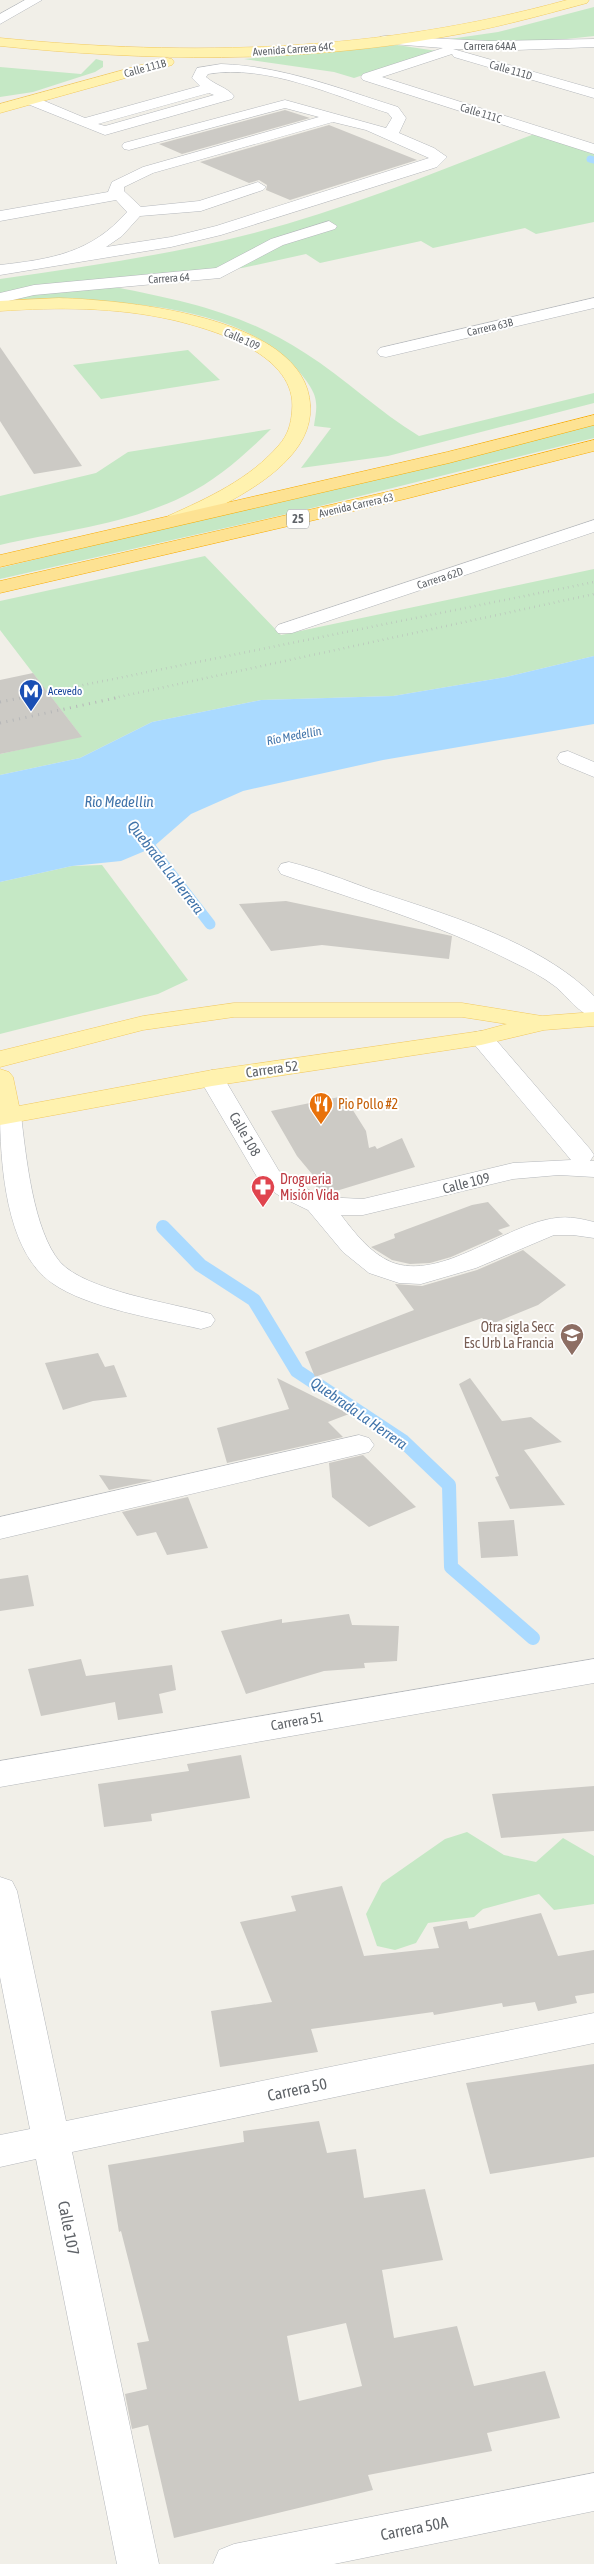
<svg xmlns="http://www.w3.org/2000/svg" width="594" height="2564" font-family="'Asap Condensed',sans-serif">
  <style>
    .green { fill: #c5e8c5 }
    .water { fill: #aadaff }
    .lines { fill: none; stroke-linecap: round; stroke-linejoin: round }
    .stream-far2 { stroke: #aadaff; stroke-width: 7 }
    .stream-far1 { stroke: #aadaff; stroke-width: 11 }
    .stream { stroke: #aadaff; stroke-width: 14 }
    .building { fill: #cccac5; fill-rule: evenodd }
    .minor-casing { stroke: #b5b8bc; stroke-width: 1 }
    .major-casing { stroke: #f2c960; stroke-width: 1 }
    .highway-casing { stroke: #f9ab00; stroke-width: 1 }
    .minor { fill: #fff; fill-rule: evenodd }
    .major { fill: #fff2af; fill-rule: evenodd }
    .highway { fill: #fde293; fill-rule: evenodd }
    .rail-far1 { stroke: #b6b7b8; stroke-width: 2.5; stroke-dasharray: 0.5 4.5; stroke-linecap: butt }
    .rail { stroke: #b6b7b8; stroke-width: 3; stroke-dasharray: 1 5.5; stroke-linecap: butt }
    .labels { text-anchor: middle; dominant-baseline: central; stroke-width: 4; stroke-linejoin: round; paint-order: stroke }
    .far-street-label { font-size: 11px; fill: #5f6368; stroke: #fff }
    .far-transit-label { font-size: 11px; fill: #164399; stroke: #fff; text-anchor: start }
    .shield { fill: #fff; stroke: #8f9295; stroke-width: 1 }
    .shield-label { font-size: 12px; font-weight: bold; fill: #5f6368 }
    .far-water-label { font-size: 12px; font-style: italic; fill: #4174aa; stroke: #fff }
    .street-label { font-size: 14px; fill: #5f6368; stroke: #fff }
    .food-label { font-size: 14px; fill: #c56008; stroke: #fff; text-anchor: start }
    .health-label { font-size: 14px; fill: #be3a42; stroke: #fff; text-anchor: start }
    .education-label { font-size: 14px; fill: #785e54; stroke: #fff; text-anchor: end }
    .water-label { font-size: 15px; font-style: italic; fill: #4174aa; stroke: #fff }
    .near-street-label { font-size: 16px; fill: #5f6368; stroke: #fff }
  </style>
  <rect width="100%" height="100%" fill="#f1efe8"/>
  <g class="green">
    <path d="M594,7v29l-46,5 -119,1 69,-10z"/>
    <path d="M397,45l40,6 -83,27 -20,-6 -90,-13z"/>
    <path d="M96,59l7,2v6l-8,5 -62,20 -33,5v-30l81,7z"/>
    <path d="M537,133l57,19v70l-58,12 -11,-6 -92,20 -12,-7 -101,22 -14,-9 -64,14 -149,12 -93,15v-16c84,-12 168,-24 250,-45 98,-25 193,-65 287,-101z"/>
    <path d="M115,287c70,14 129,26 190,66 40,25 74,59 114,83l175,-43v10l-206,53 -87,12 30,-40 -17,-2c1,-8 3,-16 2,-23 0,-12 -13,-27 -21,-36 -61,-68 -201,-68 -286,-67l36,-9z"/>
    <path d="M188,350l32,30 -119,19 -28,-34z"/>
    <path d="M594,424v14l-294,73 -300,68v-11z"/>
    <path d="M271,429c-26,26 -54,51 -87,67 -56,28 -123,35 -184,49v-49l96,-23 32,-21z"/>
    <path d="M205,556l76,79 313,-66v87l-88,21 -113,19 -132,4 -109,22 -72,36 -80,17v-21l81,-18 -81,-106v-29z"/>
    <path d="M102,865l86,115 -30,14 -158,40v-152l72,-16z"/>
    <path d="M467,1832l37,23 32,7 27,-24 31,18v48l-40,6 -15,-16 -56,15 -9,8 -46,6 -12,20 -21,7 -18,-4 -11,-32 16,-31 63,-44z"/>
  </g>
  <path class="water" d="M594,656v68l-211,36 -140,31 -52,23 -39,34 -31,13 -49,5 -72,16v-107l80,-17 72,-36 109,-22 132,-4 113,-19z"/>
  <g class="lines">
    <path class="stream-far2" d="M590,159l4,1"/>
    <path class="stream-far1" d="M141,835l69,89"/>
    <path class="stream" d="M163,1227l37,38 54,35 43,71 106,70 46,44 2,82 82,71"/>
  </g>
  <g class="building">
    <path d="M285,110l25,8 -128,36 -23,-10z"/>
    <path d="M329,125l88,35 -127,40 -24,-10 1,-5 -8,-5 -10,3 -49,-21z"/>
    <path d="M0,347l82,119 -48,8 -34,-53z"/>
    <path d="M33,673l49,64 -82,17v-74z"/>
    <path d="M286,901l166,35 -3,23 -127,-14 -51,6 -32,-47z"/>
    <path d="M344,1096l22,35 3,17 6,-2 2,3 25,-11 13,29 -92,28 -5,-3 -6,-18 -15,-18 -26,-45z"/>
    <path d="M488,1202l22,24 -12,4 5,4 -52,23 -21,6 -20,1 -18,-4 -21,-13 24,-9 -1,-4 78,-29z"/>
    <path d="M523,1250l43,35 -28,20 -49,20 -7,-7 -167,59 -10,-25 109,-42 -19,-26 27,2 55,-16z"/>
    <path d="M98,1353l7,14 9,-2 13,32 -34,4 -30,9 -18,-47z"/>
    <path d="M277,1378l72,36 -21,8 15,15 -116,26 -10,-35 72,-19z"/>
    <path d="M470,1378l32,43 29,-4 31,25 -38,8 41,55 -55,4 -15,-32 4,-1 -40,-92z"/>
    <path d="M363,1455l53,52 -47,20 -37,-30 -3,-34z"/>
    <path d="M99,1475l54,5 -44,10z"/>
    <path d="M188,1497l20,51 -41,7 -11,-23 -19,4 -15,-24z"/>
    <path d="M514,1520l4,36 -37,2 -3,-36z"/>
    <path d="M28,1575l6,31 -34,5v-32z"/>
    <path d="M349,1614l3,11 47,1 -2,35 -33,2 1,5 -41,3 -78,23 -25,-63 61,-12v4z"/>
    <path d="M81,1659l5,17 86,-11 4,25 -17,4 4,19 -45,7 -3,-18 -74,14 -13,-47z"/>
    <path d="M241,1755l9,43 -99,16 1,7 -48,6 -6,-43 91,-13 -2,-7z"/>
    <path d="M594,1786v45l-93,7 -9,-44z"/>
    <path d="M342,1886l22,70 75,-8 -6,-21 34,-6 2,8 72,-16 17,43 36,-6v43l-19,3 2,7 -39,8 -3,-9 -32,5 -1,-4 -68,12 -1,-3 -122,17 7,23 -98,15 -9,-56 61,-9 -32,-80 56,-11 -5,-15z"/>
    <path d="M594,2064v93l-104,17 -24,-91z"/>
    <path d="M319,2121l8,32 29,-4 8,49 61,-9 18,71 -61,10 12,68 63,-12 17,60 71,-15 15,47 -73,15 5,18 -124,24 5,15 -199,48 -26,-113 -16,4 -7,-35 22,-5 -10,-46 12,-2 -28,-110 -2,1 -11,-67 136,-23 -1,-11zM346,2323l16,63 -63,15 -12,-65z"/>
  </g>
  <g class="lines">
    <g class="minor-casing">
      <g id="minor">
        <path d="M25,0h17l-42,24v-10z"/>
        <path d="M385,36l104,5 105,-2v8l-78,3 -63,-1 141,40v9l-140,-41 -2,-3 -70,23 212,67v10l-231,-74 -2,-3 2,-3 80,-26 -63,-5 -2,-3 2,-3z"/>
        <path d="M221,64c62,2 119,25 177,43l8,11 -7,15 35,15 13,9 -10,10 -216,68 -50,12 -171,28v-10c52,-6 91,-12 127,-53l-11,-12 -116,21v-10l108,-19 4,-10 31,-15 176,-50 -34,-9 -156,42 -5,-1 -2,-3 2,-3 161,-43 101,28 6,-10 -4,-5c-56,-18 -121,-49 -180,-39l-2,3c9,8 22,11 28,19l-2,3 -127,36 -80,-32 -2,-3 7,-4 5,1 50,21 115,-32 -8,-8 5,-10zM209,93l5,2 -109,31 -7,-2zM333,122l33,8 63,28 -213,68 -45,11 -65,10 16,-11 18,-20 61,-5 62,-21 3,-3 -8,-5 -59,19 -58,6 -17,-16v-4l29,-14z"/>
        <path d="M329,221l8,5 -2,3 -52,16 -63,33 -186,17 -34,8v-10l34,-8 182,-17 55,-29z"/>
        <path d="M594,298v10l-208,49 -6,-1 -3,-4 3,-4z"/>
        <path d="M594,520v12l-302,101h-14l-3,-4 3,-4z"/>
        <path d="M568,751l26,11v15l-34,-14 -3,-5 3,-5z"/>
        <path d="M289,862c28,7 56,18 83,28 73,24 167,51 222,106v21c-15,-3 -26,-20 -38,-30 -13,-10 -28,-18 -43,-25 -74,-38 -154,-61 -232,-88l-3,-5 3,-5z"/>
        <path d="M481,1031l9,2 100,116 4,6 -4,6h4v16l-35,-2 -46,4 -150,36h-22c13,17 29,38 50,47 50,20 114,-38 165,-44 13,-2 26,1 38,4v16l-21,-3h-19l-78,33 -55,16 -22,-1 -30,-10 -26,-21 -35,-42 -27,-13 -21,-15 -61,-104 4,-5 9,-3 9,3 58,98 20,14 24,12 40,2 150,-36 58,-3 -102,-122 3,-5z"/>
        <path d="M8,1107l9,3 4,5c5,41 12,115 39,147 26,29 112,41 151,52l4,6 -4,6 -10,3c-43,-10 -114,-21 -149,-46 -47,-32 -52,-122 -52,-174z"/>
        <path d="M359,1435l10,3 5,7 -5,7 -369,87v-22z"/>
        <path d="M594,1659v24l-594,104v-26z"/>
        <path d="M0,1877l12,4 5,10 49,230 528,-108v30l-522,109 87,412h-42l-81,-405 -36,8v-32l30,-6 -30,-152z"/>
        <path d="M594,2473v38l-260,53h-121l6,-14 15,-6z"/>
      </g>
    </g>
    <g class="major-casing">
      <g id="major">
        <path d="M567,0h22l-2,3c-48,13 -95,26 -144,34 -147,27 -296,24 -443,9v-8c193,19 379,14 567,-38z"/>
        <path d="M167,58l5,1 2,3 -2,3 -172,48v-9z"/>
        <path d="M59,298c66,2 260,19 251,117 -4,43 -55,73 -89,91 -15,7 -36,22 -53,18l-3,-4 3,-4c40,-18 82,-37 111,-71 9,-10 12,-21 13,-34 6,-56 -77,-81 -119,-91 -57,-13 -115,-13 -173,-9v-10z"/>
        <path d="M234,1003h228l80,13 52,-4v14l-50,4 -63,15 -269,41 -212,39v-56l9,3 4,5 6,29 193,-36 269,-39 26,-7 -45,-7h-228l-91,13 -143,37v-16l143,-35z"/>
      </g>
    </g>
    <g class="highway-casing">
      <g id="highway">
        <path d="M594,415v10l-145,38 -449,104v-12l447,-103z"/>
        <path d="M594,440v11l-189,48 -405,94v-12l404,-93z"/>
      </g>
    </g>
    <use href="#minor" class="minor"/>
    <use href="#major" class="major"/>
    <use href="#highway" class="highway"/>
    <g class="rail-far1">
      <path d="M19,698l575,-116"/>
      <path d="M114,698l480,-104"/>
    </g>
    <g class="rail">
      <path d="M0,702l25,-5"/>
      <path d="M0,723l120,-26"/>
    </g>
  </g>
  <defs>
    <g id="metro-pin" transform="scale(1.25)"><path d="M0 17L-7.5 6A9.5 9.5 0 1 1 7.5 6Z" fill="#1a4fb4" stroke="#fff"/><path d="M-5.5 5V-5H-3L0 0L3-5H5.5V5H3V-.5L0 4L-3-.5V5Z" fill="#fff"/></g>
    <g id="restaurant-pin" transform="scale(1.25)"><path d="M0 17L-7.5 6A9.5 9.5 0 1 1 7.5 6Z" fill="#e8710a" stroke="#fff"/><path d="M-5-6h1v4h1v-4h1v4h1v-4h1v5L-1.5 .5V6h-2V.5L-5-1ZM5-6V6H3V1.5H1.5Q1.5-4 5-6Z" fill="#fff"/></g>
    <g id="pharmacy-pin" transform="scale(1.25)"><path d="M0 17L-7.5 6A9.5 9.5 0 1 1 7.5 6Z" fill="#e0444e" stroke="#fff"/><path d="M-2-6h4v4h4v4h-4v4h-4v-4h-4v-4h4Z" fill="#fff"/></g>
    <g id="school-pin" transform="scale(1.25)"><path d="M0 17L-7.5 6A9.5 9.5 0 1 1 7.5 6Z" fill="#8d6e63" stroke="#fff"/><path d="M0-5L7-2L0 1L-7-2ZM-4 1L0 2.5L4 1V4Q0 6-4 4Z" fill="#fff"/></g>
  </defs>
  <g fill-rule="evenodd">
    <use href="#metro-pin" x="31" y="691"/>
    <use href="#restaurant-pin" x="321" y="1104"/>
    <use href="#pharmacy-pin" x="263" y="1187"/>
    <use href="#school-pin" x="572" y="1335"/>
  </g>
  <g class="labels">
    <g class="far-street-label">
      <text x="490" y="46">Carrera 64AA</text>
      <text transform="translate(293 49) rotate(-4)">Avenida Carrera 64C</text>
      <text transform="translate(145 68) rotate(-15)">Calle 111B</text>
      <text transform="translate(511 70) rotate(16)">Calle 111D</text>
      <text transform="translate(481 113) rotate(17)">Calle 111C</text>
      <text transform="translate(169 278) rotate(-4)">Carrera 64</text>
      <text transform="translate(490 327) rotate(-13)">Carrera 63B</text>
      <text transform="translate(242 339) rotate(24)">Calle 109</text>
      <text transform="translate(356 505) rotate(-13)">Avenida Carrera 63</text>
      <text transform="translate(440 578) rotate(-18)">Carrera 62D</text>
    </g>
    <g class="far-transit-label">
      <text x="48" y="691">Acevedo</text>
    </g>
    <rect class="shield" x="287" y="509.5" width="22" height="19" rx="4"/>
    <g class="shield-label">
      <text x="298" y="519">25</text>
    </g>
    <g class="far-water-label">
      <text transform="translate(294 736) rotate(-11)">Río Medellín</text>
    </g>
    <g class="street-label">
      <text transform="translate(272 1069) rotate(-8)">Carrera 52</text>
      <text transform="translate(245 1134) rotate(60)">Calle 108</text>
      <text transform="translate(466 1183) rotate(-14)">Calle 109</text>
      <text transform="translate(297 1721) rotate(-10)">Carrera 51</text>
    </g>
    <g class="food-label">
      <text x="338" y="1104">Pio Pollo #2</text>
    </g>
    <g class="health-label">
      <text x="280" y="1179">Drogueria<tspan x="280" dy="16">Misión Vida</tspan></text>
    </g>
    <g class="education-label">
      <text x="554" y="1327">Otra sigla Secc<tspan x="554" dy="16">Esc Urb La Francia</tspan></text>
    </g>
    <g class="water-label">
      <text x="119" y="801">Rio Medellin</text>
      <text transform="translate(166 867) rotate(52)">Quebrada La Herrera</text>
      <text transform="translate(359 1413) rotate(35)">Quebrada La Herrera</text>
    </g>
    <g class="near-street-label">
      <text transform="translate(297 2089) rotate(-12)">Carrera 50</text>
      <text transform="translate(69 2228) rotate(79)">Calle 107</text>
      <text transform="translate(414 2528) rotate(-11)">Carrera 50A</text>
    </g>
  </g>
</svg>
